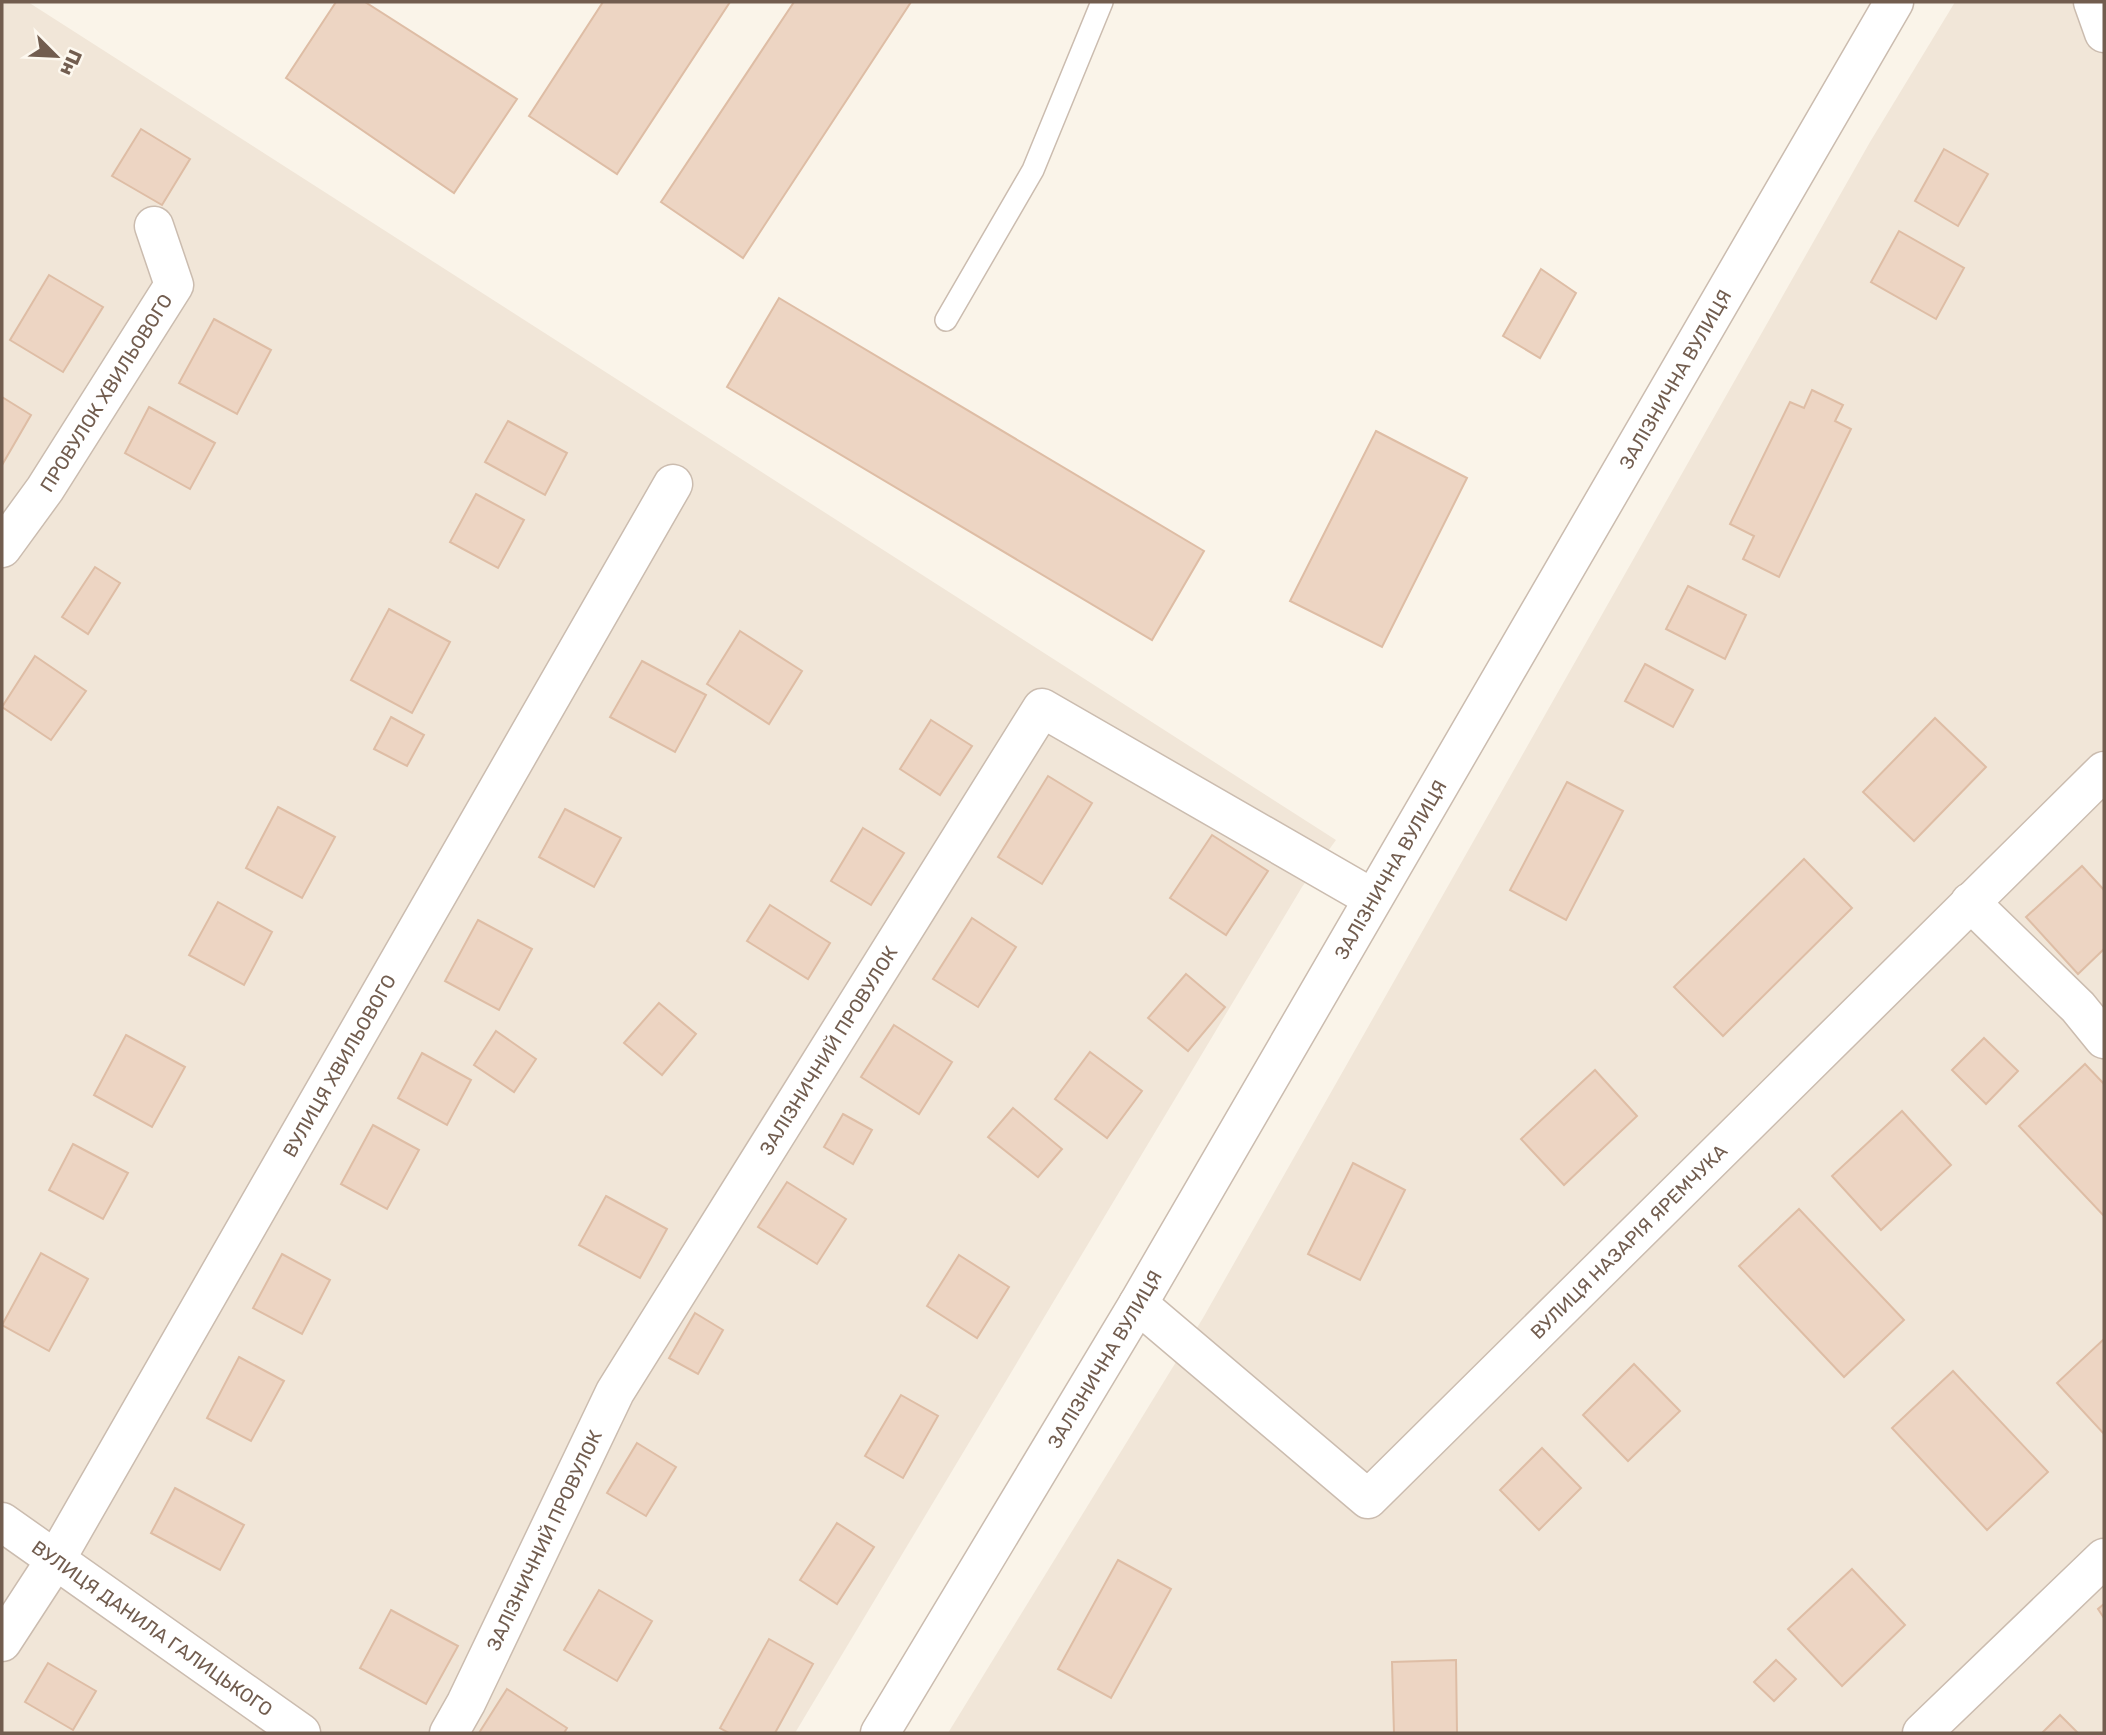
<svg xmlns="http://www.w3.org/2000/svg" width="2106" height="1735" font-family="Rubik,sans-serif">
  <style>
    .residential { fill: #f1e6d8 }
    .building { fill: #edd5c3; stroke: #debda5; stroke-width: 2 }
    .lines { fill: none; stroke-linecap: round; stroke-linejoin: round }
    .lane-casing { stroke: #cbbcaf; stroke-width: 24 }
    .street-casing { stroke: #cbbcaf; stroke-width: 41 }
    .lane { stroke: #fff; stroke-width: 21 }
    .street { stroke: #fff; stroke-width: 38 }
    .labels { text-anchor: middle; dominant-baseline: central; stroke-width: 5; stroke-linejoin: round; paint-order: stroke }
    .street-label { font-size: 19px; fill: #725d4f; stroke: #fdf8ef }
  </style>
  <rect width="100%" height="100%" fill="#faf4e9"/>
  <g class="residential">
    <path d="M2,2h26l1308,838 -34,47 -507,846h-793z"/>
    <path d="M1955,2h149v1731h-1156l255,-415 667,-1176z"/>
  </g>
  <g class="building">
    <path d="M336,2h29l152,97 -63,94 -168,-115z"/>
    <path d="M603,2h127l-113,172 -88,-58z"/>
    <path d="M794,2h117l-168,256 -82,-56z"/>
    <path d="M141,129l49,30 -28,46 -50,-29z"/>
    <path d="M1944,149l44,25 -30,52 -43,-25z"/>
    <path d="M1899,231l65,37 -28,51 -65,-37z"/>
    <path d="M1541,269l35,24 -36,65 -37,-22z"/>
    <path d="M49,275l54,32 -40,65 -53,-32z"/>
    <path d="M779,298l425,253 -52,89 -425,-253z"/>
    <path d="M214,319l57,31 -34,64 -58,-31z"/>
    <path d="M1812,390l31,15 -8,16 16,8 -72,148 -36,-18 11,-23 -24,-12 60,-122 14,6z"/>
    <path d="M2,397l29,18 -29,50z"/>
    <path d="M149,407l66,36 -25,46 -65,-36z"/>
    <path d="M508,421l59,32 -22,42 -60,-33z"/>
    <path d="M1376,431l91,47 -85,169 -92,-46z"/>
    <path d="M476,494l48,26 -26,48 -48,-26z"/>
    <path d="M95,567l25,16 -32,51 -26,-17z"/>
    <path d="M1688,586l58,29 -21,44 -59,-30z"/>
    <path d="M389,609l61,33 -38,71 -61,-33z"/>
    <path d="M740,631l62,40 -33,53 -62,-40z"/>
    <path d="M35,656l51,35 -35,49 -49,-33z"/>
    <path d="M642,661l64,34 -31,57 -65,-35z"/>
    <path d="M1645,664l48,26 -20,37 -48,-26z"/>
    <path d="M391,717l33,18 -17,31 -33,-17z"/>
    <path d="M1935,718l51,49 -72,74 -51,-49z"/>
    <path d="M931,720l41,26 -32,49 -40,-26z"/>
    <path d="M1048,776l44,27 -50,81 -44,-27z"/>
    <path d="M1567,782l56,29 -57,109 -56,-30z"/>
    <path d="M278,807l57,30 -33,61 -56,-30z"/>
    <path d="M565,809l56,29 -27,49 -55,-30z"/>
    <path d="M863,828l41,25 -33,52 -40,-24z"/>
    <path d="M1212,835l56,36 -42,64 -56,-37z"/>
    <path d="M1804,859l48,49 -129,128 -49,-49z"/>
    <path d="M2082,866l22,24v59l-26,25 -52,-57z"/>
    <path d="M218,902l54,30 -28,53 -55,-30z"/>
    <path d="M770,905l60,38 -22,36 -61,-38z"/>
    <path d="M972,918l44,29 -38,60 -45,-28z"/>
    <path d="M478,920l54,29 -33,61 -54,-29z"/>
    <path d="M1186,974l39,33 -37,44 -40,-33z"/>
    <path d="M659,1003l37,31 -34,41 -38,-32z"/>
    <path d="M894,1025l58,37 -33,52 -58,-37z"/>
    <path d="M496,1031l40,28 -22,33 -40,-27z"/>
    <path d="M126,1035l59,32 -33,60 -58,-32z"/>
    <path d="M1984,1038l34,33 -32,33 -34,-34z"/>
    <path d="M1090,1052l52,39 -35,47 -52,-39z"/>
    <path d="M422,1053l49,27 -24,45 -49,-27z"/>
    <path d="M2085,1064l19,20v132l-85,-90z"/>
    <path d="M1595,1070l42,46 -73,69 -43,-46z"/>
    <path d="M1013,1108l49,41 -24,28 -50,-40z"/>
    <path d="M1902,1111l49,54 -70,65 -49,-54z"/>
    <path d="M843,1114l29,16 -19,34 -29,-17z"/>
    <path d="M373,1125l46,25 -32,59 -46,-25z"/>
    <path d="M73,1144l55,29 -25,46 -54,-29z"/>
    <path d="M1353,1163l52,27 -45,90 -52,-26z"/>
    <path d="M787,1182l59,37 -29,45 -59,-37z"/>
    <path d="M606,1196l61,33 -27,49 -61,-33z"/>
    <path d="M1799,1209l105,111 -60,57 -105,-111z"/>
    <path d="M41,1253l47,26 -39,72 -47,-26z"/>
    <path d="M282,1254l48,26 -28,54 -49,-26z"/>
    <path d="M959,1255l50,32 -32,51 -50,-32z"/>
    <path d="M695,1313l28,17 -25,44 -29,-16z"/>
    <path d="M2104,1339v95l-47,-51z"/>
    <path d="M239,1357l45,24 -33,60 -44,-23z"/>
    <path d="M1634,1364l46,47 -52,50 -45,-46z"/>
    <path d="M1953,1371l95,101 -61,58 -95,-102z"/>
    <path d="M901,1395l37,21 -35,62 -38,-22z"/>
    <path d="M637,1443l39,24 -30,49 -39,-23z"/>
    <path d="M1542,1448l39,40 -42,42 -39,-40z"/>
    <path d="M175,1488l69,37 -24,45 -69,-37z"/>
    <path d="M837,1523l37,24 -37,57 -37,-24z"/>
    <path d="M1118,1560l53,29 -60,109 -53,-29z"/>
    <path d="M1852,1569l53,56 -63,61 -54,-57z"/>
    <path d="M599,1590l53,31 -35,60 -53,-31z"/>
    <path d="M2104,1604v14l-6,-9z"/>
    <path d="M391,1610l67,36 -32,58 -66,-36z"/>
    <path d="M769,1639l44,25 -38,69h-46l-9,-5z"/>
    <path d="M1456,1660l1,73h-63l-2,-71z"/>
    <path d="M1776,1660l20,19 -22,22 -20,-19z"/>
    <path d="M48,1663l48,28 -23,39 -48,-28z"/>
    <path d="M507,1689l60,39 -3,5h-85z"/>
    <path d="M2060,1715l18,18h-36z"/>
  </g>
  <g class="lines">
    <g class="lane-casing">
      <path id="lane" d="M946,320l87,-150 69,-168"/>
    </g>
    <g class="street-casing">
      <g id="street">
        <path d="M2093,2l11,31"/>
        <path id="s1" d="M2,548l43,-59 129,-204 -20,-59"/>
        <path d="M1970,902l108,105 26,32"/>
        <path id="s2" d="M1138,1304l230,195 736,-728"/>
        <path id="s3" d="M2,1522l299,211"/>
        <path id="s4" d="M2,1642l54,-83 617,-1075"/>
        <path id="s5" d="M449,1733l17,-30 149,-311 427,-684 330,190"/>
        <path id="s6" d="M880,1733l258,-429 756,-1302"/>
        <path d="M1922,1733l182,-175"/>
      </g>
    </g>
    <use href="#lane" class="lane"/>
    <use href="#street" class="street"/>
  </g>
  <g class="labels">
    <g class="street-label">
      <text stroke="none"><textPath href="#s6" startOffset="1570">ЗАЛІЗНИЧНА ВУЛИЦЯ</textPath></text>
      <text stroke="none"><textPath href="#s1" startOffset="187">ПРОВУЛОК ХВИЛЬОВОГО</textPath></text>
      <text stroke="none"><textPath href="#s6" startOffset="1003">ЗАЛІЗНИЧНА ВУЛИЦЯ</textPath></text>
      <text stroke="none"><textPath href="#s5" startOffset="782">ЗАЛІЗНИЧНИЙ ПРОВУЛОК</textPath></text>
      <text stroke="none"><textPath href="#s4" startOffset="668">ВУЛИЦЯ ХВИЛЬОВОГО</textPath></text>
      <text stroke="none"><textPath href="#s2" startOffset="668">ВУЛИЦЯ НАЗАРІЯ ЯРЕМЧУКА</textPath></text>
      <text stroke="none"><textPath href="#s6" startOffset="436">ЗАЛІЗНИЧНА ВУЛИЦЯ</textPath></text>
      <text stroke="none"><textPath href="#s5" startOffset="215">ЗАЛІЗНИЧНИЙ ПРОВУЛОК</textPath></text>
      <text stroke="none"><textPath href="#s3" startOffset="184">ВУЛИЦЯ ДАНИЛА ГАЛИЦЬКОГО</textPath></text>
    </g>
  </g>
  <rect width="2106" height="1735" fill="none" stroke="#725d4f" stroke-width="7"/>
  <g transform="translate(56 56) rotate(114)" stroke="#fdf8ef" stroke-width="5" paint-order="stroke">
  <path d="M0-5L12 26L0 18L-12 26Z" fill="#725d4f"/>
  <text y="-10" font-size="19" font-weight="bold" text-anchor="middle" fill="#725d4f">Пн</text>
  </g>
</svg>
